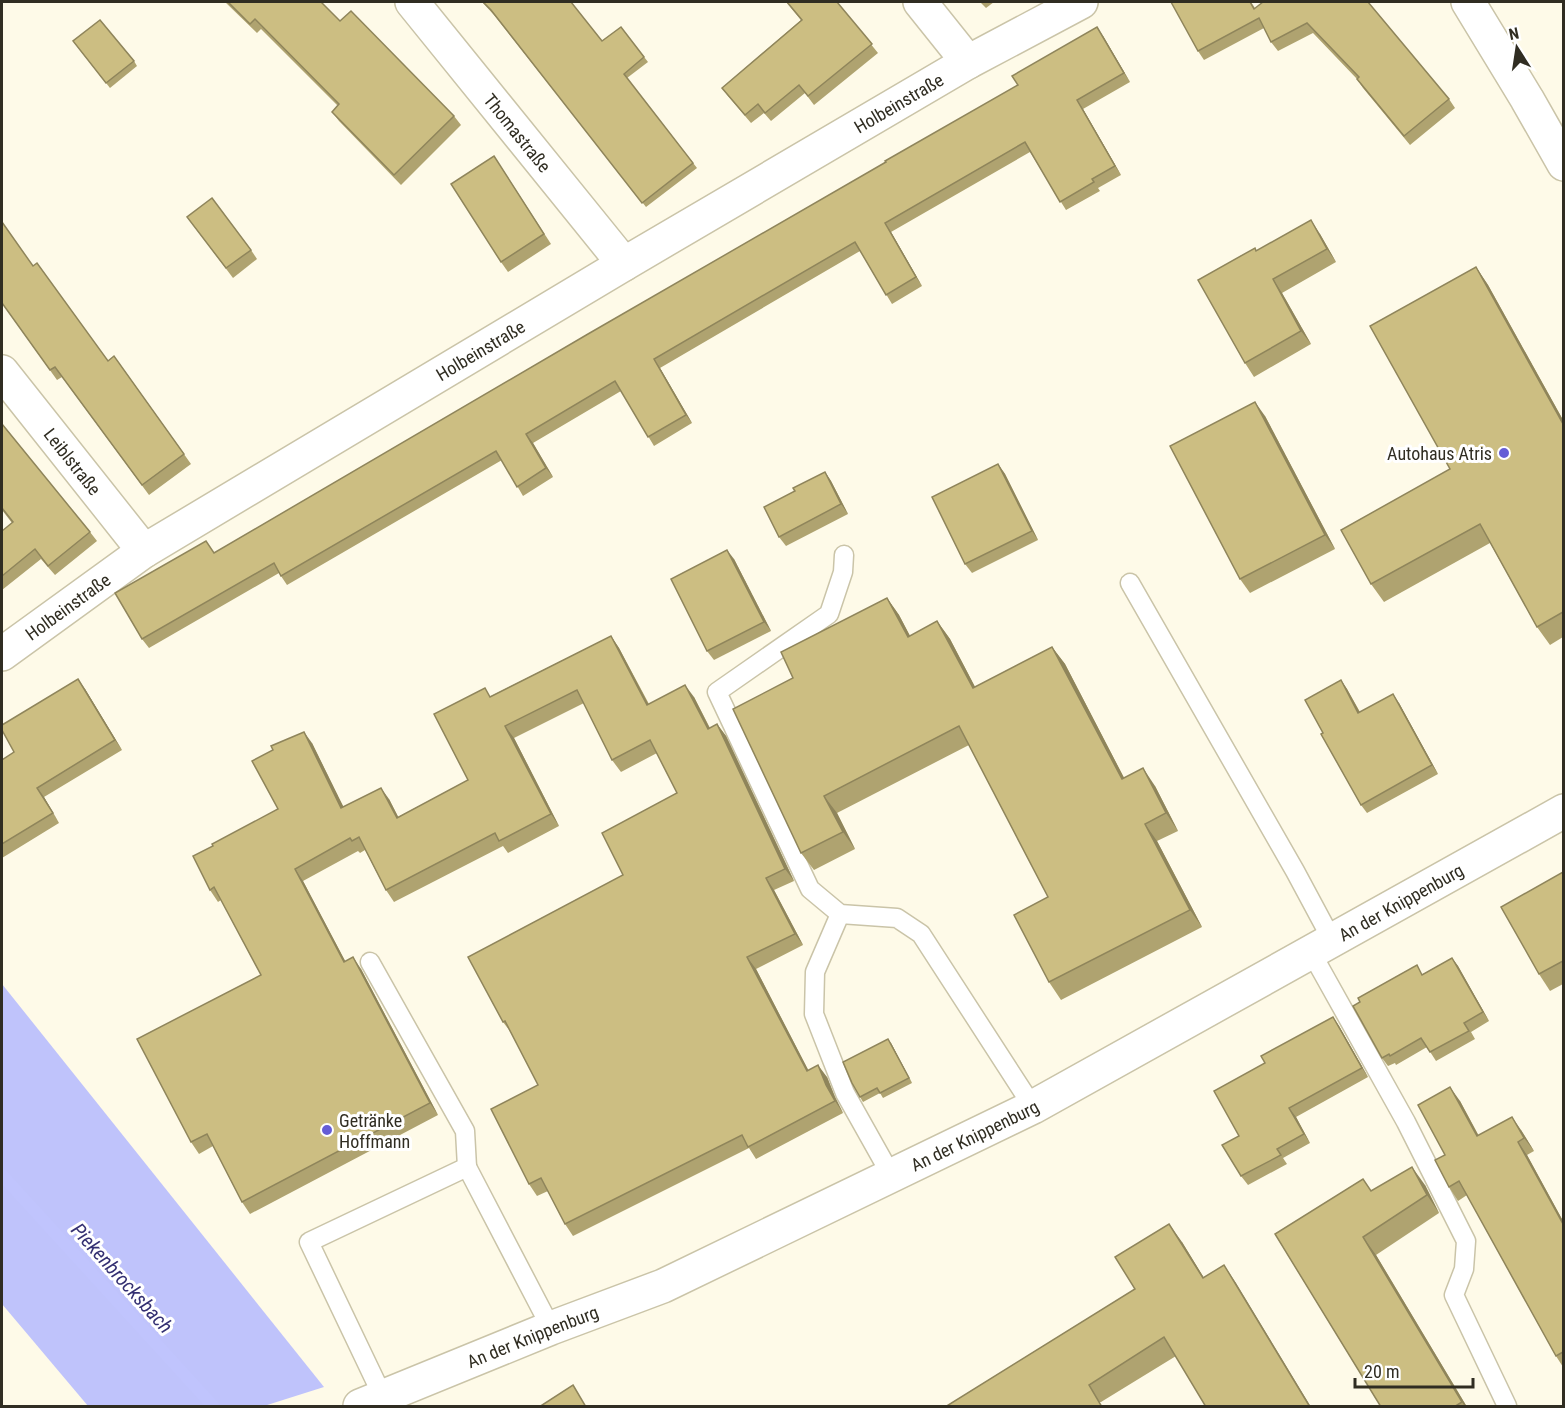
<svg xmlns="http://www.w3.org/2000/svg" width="1565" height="1408" font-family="'Roboto Condensed',sans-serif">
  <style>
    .forest { fill: #bfc3fb }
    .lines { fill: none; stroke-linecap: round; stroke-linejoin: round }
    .stream { stroke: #c0c4fd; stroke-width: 12 }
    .service-casing { stroke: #cac4a8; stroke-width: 21 }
    .minor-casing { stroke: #cac4a8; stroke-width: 36 }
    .service { stroke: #fff; stroke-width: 18 }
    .minor { stroke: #fff; stroke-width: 33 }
    .wall { fill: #afa370 }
    .shaded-wall { fill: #8f855b }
    .building { fill: #ccbe82; stroke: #8f855b; stroke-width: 1.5 }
    .poi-dot { fill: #655dd6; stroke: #fff; stroke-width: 2 }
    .labels { text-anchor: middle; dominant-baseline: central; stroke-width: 6; stroke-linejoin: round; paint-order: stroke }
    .street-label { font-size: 18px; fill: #302d22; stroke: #fff }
    .poi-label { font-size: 18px; fill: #302d22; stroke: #fff; text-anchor: end }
    .water-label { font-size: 20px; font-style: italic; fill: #343072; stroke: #fff }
  </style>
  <rect width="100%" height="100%" fill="#fefae8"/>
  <path class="forest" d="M2,984l322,403 -60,19h-176l-86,-102z"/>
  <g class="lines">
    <path class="stream" d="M2,1175l211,231"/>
    <g class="service-casing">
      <g id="service">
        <path d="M844,555l-1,17 -14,42 -112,78 93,197 30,25 57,4 24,16 112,173"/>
        <path d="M1130,583l165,288 37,69"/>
        <path d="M840,914l-25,58 -1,42 31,79 46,82"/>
        <path d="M1311,952l95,170 60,119 -2,28 -10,26 53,111"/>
        <path d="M370,962l95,169 2,36"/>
        <path d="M383,1397l-74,-155 158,-75 84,161"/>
      </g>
    </g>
    <g class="minor-casing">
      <g id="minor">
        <path id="s1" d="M412,2l212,262"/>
        <path d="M920,2l48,60"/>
        <path d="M1468,2l59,97 37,65"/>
        <path id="s2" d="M2,372l142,179"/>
        <path id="s3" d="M2,654l142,-103 480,-287 344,-202 113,-60"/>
        <path id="s4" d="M360,1406l191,-78 112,-42 370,-179 531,-296"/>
      </g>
    </g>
    <use href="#service" class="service"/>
    <use href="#minor" class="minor"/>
  </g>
  <g class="wall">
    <path d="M225,2h96l19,19 114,95 7,9 -60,60 -62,-64 -7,-9 6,-6 -77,-77 -4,4z"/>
    <path d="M482,2h89l31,39 19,-14 27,35 -21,16 70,90 -51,39 -152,-192z"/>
    <path d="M786,2h51l41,51 -64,52 -9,-12 -34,28 -7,-8 -13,10 -23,-27 -6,-8 79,-68z"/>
    <path d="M980,2h14l-8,6z"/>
    <path d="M1251,2l4,6 113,-6 81,97 6,9 -45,37 -47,-57 -6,-9 -44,-46 -35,18 -7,-9 -7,-14 -60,32 -6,-9z"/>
    <path d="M1103,36l27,46 -47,27 38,66 -23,13 2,3 -34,19 -36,-58 -139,80 31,54 -30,18 -32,-53 -200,117 32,55 -38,23 -33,-55 -88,52 20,34 -30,19 -21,-36 -215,125 -8,-12 -130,75 -7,-9 72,-86z"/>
    <path d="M73,41l61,20 3,5 -27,22z"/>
    <path d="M494,156l57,88 -43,28 -7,-10z"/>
    <path d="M194,226l57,24 6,9 -24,19z"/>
    <path d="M1320,234l16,28 -54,31 29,51 -57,33 -9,-14 11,-112z"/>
    <path d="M33,266l75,95 6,-5 77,108 -42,31 -87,-118 -5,3 -55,-77z"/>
    <path d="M1476,267l12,18 75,135v217l-13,8 -13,-18 -47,-84 -106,59 -13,-18 79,-115z"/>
    <path d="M1265,416l70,133 -85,44 -10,-14z"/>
    <path d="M2,424l88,108 7,9 -42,34 -14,-16 -39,31v-59l10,-8 -10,-13z"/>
    <path d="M998,464l7,10 33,66 -66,33 -7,-9z"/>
    <path d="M825,472l6,9 17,33 -62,32 -7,-9 16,-46z"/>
    <path d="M734,559l37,72 -57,29 -7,-9z"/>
    <path d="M887,598l12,17 11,21 27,-15 13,18 25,48 77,-40 13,17 59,114 31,8 23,45 -21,10 45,86 -141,73 -12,-18 -1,-85 -79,-152 -132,68 18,36 -41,21 -13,-17 -8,-175z"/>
    <path d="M611,636l8,12 30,56 45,-7 16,31 7,-4 9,12 68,145 -20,9 29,55 -47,24 52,101 19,7 8,20 8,16 -87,46 -7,-11 -176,88 -8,-12 -17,-33 -11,5 -8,-12 9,-99 -26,-51 -9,-12 120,-147 54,-82 -20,-40 -36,19 -9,-12 -28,-57 -70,35 45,88 -51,27 -5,-7 -109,56 -8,-12 -21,-40 -5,3 -2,-2 -55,30 42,80 16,8 77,146 -188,99 -8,-12 -29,-56 -14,8 -8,-12 70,-167 -40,-75 -3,2 -8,-12 3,-44 65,-37 34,-66 31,64 46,-8 9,18 70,-37 23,-84z"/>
    <path d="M1341,680l6,9 13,23 39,-9 39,71 -71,39 -6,-8 -38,-72z"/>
    <path d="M85,689l37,61 -78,47 15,26 -57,35v-98l12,-8z"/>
    <path d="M1563,872v112l-13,7 -11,-17z"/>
    <path d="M1452,958l6,8 31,55 -18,11 4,7 -39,22 -9,-14 -31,18 -1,-2 -7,3 -6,-8 41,-84z"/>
    <path d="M1333,1017l6,9 29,51 -72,40 14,26 -27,15 4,6 -39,21 -7,-9 24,-113z"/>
    <path d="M891,1043l21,40 -29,15 -3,-5 -17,9 -3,-5z"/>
    <path d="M1460,1101l19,35 42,-6 13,21 -7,4 36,66v146l-7,-11 -89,-161 -9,6 -9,-14 -4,-32z"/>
    <path d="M1425,1185l14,28 -63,42 91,152h-86l-106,-173 96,-44z"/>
    <path d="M1182,1242l22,36 32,5 -60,73 -75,46 -156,5 190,-118z"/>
  </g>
  <g class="shaded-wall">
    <path d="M1097,27l6,9 27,46 -6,-9z"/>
    <path d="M1077,100l6,9 38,66 -6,-9z"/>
    <path d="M1311,220l9,14 16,28 -9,-13z"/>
    <path d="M885,223l6,9 31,54 -6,-9z"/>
    <path d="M1476,267l12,18 75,135v4z"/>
    <path d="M1273,279l9,14 29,51 -10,-13z"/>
    <path d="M654,359l6,9 32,55 -6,-8z"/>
    <path d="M1255,402l10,14 70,133 -10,-14z"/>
    <path d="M526,434l7,9 20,34 -7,-9z"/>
    <path d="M998,464l7,10 33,66 -6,-9z"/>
    <path d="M825,472l6,9 17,33 -7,-10z"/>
    <path d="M727,550l7,9 37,72 -7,-9z"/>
    <path d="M887,598l12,17 21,40 -12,-18z"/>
    <path d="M937,621l13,18 35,67 -12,-18z"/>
    <path d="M611,636l8,12 36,69 -8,-12z"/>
    <path d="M1052,647l13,17 69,133 -12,-18z"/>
    <path d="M78,679l7,10 37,61 -7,-10z"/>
    <path d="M1341,680l6,9 18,33 -7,-9z"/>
    <path d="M685,685l9,12 22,44 -8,-12z"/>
    <path d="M1393,694l6,9 39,71 -6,-9z"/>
    <path d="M717,724l9,12 68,145 -9,-12z"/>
    <path d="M505,726l9,12 45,88 -8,-12z"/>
    <path d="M304,732l8,11 38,77 -9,-12z"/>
    <path d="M1143,768l12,18 23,45 -12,-18z"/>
    <path d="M37,788l7,9 15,26 -6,-10z"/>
    <path d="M381,788l8,11 16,31 -8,-12z"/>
    <path d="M824,796l13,17 18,36 -12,-17z"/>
    <path d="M1145,824l12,17 45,86 -12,-17z"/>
    <path d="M295,869l8,12 49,93 -8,-12z"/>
    <path d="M766,878l8,12 29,55 -8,-11z"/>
    <path d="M353,957l8,12 77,146 -8,-12z"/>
    <path d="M747,957l9,12 59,114 -8,-12z"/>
    <path d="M1452,958l6,8 31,55 -6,-9z"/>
    <path d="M1333,1017l6,9 29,51 -6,-9z"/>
    <path d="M888,1039l3,4 21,40 -3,-5z"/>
    <path d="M818,1065l9,12 8,20 8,16 -8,-12 -9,-16z"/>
    <path d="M1450,1087l10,14 26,49 -9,-14z"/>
    <path d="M1289,1108l7,9 14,26 -6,-9z"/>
    <path d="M1512,1117l9,13 13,21 -10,-13z"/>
    <path d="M1518,1142l9,13 36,66v3z"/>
    <path d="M1412,1167l13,18 14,28 -12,-18z"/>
    <path d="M1169,1224l13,18 33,54 -12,-18z"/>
    <path d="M1363,1237l13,18 91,152h-2z"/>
    <path d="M1224,1265l12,18 75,124h-1z"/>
  </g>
  <g class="building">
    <path d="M228,2h93l19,19 11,-10 103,105 -60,59 -62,-63 7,-8 -84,-85 -5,5z"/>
    <path d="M483,2h88l31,39 19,-14 23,30 -20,17 69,89 -51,40 -151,-193z"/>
    <path d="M787,2h50l35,42 -64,52 -9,-11 -34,28 -7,-9 -13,11 -23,-27 80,-68z"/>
    <path d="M1171,2h79l4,7 9,-7h105l81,97 -45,37 -47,-57 2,-2 -52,-54 -36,19 -12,-24 -61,33z"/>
    <path d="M100,20l34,41 -28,22 -33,-42z"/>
    <path d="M1097,27l27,46 -47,27 38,66 -23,13 2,3 -34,20 -35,-60 -140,81 31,54 -30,18 -31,-53 -201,117 32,56 -38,22 -33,-56 -89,53 20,34 -29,19 -21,-36 -215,125 -7,-13 -132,76 -27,-46 91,-52 8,12 374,-219 298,-172 -1,-1 133,-76 -6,-9z"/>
    <path d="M494,156l50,78 -43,28 -50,-78z"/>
    <path d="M212,198l39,52 -25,18 -39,-51z"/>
    <path d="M1311,220l16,29 -54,30 28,52 -56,32 -47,-83 57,-32 1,3z"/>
    <path d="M2,222l31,44 4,-3 71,98 6,-5 70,98 -42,31 -87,-118 -5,3 -48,-67z"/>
    <path d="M1476,267l87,157v188l-26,15 -57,-103 -109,60 -30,-54 109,-61 -80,-143z"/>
    <path d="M1255,402l70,133 -85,44 -70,-133z"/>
    <path d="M2,424l88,108 -42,34 -13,-17 -33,27v-45l11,-9 -11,-14z"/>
    <path d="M998,464l34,67 -67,33 -33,-67z"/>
    <path d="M825,472l16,32 -62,33 -15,-30 31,-16 -2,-3z"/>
    <path d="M727,550l37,72 -57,29 -36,-72z"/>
    <path d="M887,598l21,39 29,-16 36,67 79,-41 70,132 21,-11 23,45 -21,11 45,86 -141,72 -35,-67 34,-18 -89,-171 -135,70 19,36 -42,21 -68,-144 60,-31 -12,-26z"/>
    <path d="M611,636l36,69 38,-20 23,44 9,-5 68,145 -19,9 29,56 -48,23 60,114 11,-6 8,20 9,16 -87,46 -6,-12 -177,89 -24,-46 -12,6 -38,-75 47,-24 -33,-64 -2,1 -35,-65 155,-82 -21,-42 75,-40 -27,-53 -38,20 -35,-70 -72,36 46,88 -52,27 -4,-8 -109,57 -27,-53 -7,4 -2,-3 -55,31 49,93 9,-5 77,146 -188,99 -35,-68 -16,8 -54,-103 124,-64 -47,-88 -4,3 -17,-34 20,-10 -1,-2 66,-35 -26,-48 21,-11 -2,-4 33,-14 37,76 40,-20 16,30 71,-38 -34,-66 51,-26 5,9z"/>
    <path d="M78,679l37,61 -78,48 16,25 -51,31v-84l12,-8 -12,-22v-5z"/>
    <path d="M1341,680l17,33 35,-19 39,71 -71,40 -40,-71 2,-1 -18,-33z"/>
    <path d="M1563,872v89l-24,13 -38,-67z"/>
    <path d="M1452,958l31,54 -19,11 5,8 -39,21 -9,-14 -31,18 -1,-2 -7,4 -29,-52 7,-4 -2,-4 59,-33 5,10z"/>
    <path d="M1333,1017l29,51 -73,40 15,26 -27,15 4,6 -40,21 -19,-31 17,-9 -25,-45 51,-28 -4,-7z"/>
    <path d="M888,1039l21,39 -29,15 -3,-5 -17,9 -8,-14 -9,-21z"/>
    <path d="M1450,1087l27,49 35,-19 12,21 -6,4 45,82v128l-7,4 -97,-175 -10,6 -14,-27 10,-5 -27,-50z"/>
    <path d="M1412,1167l15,28 -64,42 99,165 -8,5h-73l-106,-173 88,-55 8,12z"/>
    <path d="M1169,1224l34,54 21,-13 86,142h-104l-42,-70 -75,48 13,22h-157l190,-118 -20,-32z"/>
    <path d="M573,1385l13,22h-47z"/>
  </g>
  <g class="poi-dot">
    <circle cx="1504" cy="453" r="6"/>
    <circle cx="327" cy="1130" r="6"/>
  </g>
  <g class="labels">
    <g class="street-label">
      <text stroke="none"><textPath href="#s3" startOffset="1053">Holbeinstraße</textPath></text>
      <text stroke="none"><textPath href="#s1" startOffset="168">Thomastraße</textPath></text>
      <text stroke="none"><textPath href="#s3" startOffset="567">Holbeinstraße</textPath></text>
      <text stroke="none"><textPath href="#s2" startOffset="114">Leiblstraße</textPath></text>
      <text stroke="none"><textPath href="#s3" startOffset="81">Holbeinstraße</textPath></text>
      <text stroke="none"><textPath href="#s4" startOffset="1158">An der Knippenburg</textPath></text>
      <text stroke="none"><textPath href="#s4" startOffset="672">An der Knippenburg</textPath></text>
      <text stroke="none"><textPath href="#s4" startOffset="186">An der Knippenburg</textPath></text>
    </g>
    <g class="poi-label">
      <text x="1492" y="453">Autohaus Atris</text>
      <text x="339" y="1120" text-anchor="start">Getränke<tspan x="339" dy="21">Hoffmann</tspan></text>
    </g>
    <g class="water-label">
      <text transform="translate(122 1278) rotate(48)">Piekenbrocksbach</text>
    </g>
  </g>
  <rect width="1565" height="1408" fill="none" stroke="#302d22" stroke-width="6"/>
  <g transform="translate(1517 48) rotate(348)" stroke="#ffffff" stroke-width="4.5" paint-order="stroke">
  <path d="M0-4.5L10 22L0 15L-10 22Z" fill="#302d22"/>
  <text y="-9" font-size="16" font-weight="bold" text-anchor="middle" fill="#302d22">N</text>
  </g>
  <path d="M1355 1378v9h118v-9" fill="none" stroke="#302d22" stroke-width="3"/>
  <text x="1364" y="1378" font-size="18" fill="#302d22" stroke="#ffffff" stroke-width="4.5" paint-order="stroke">20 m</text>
</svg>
